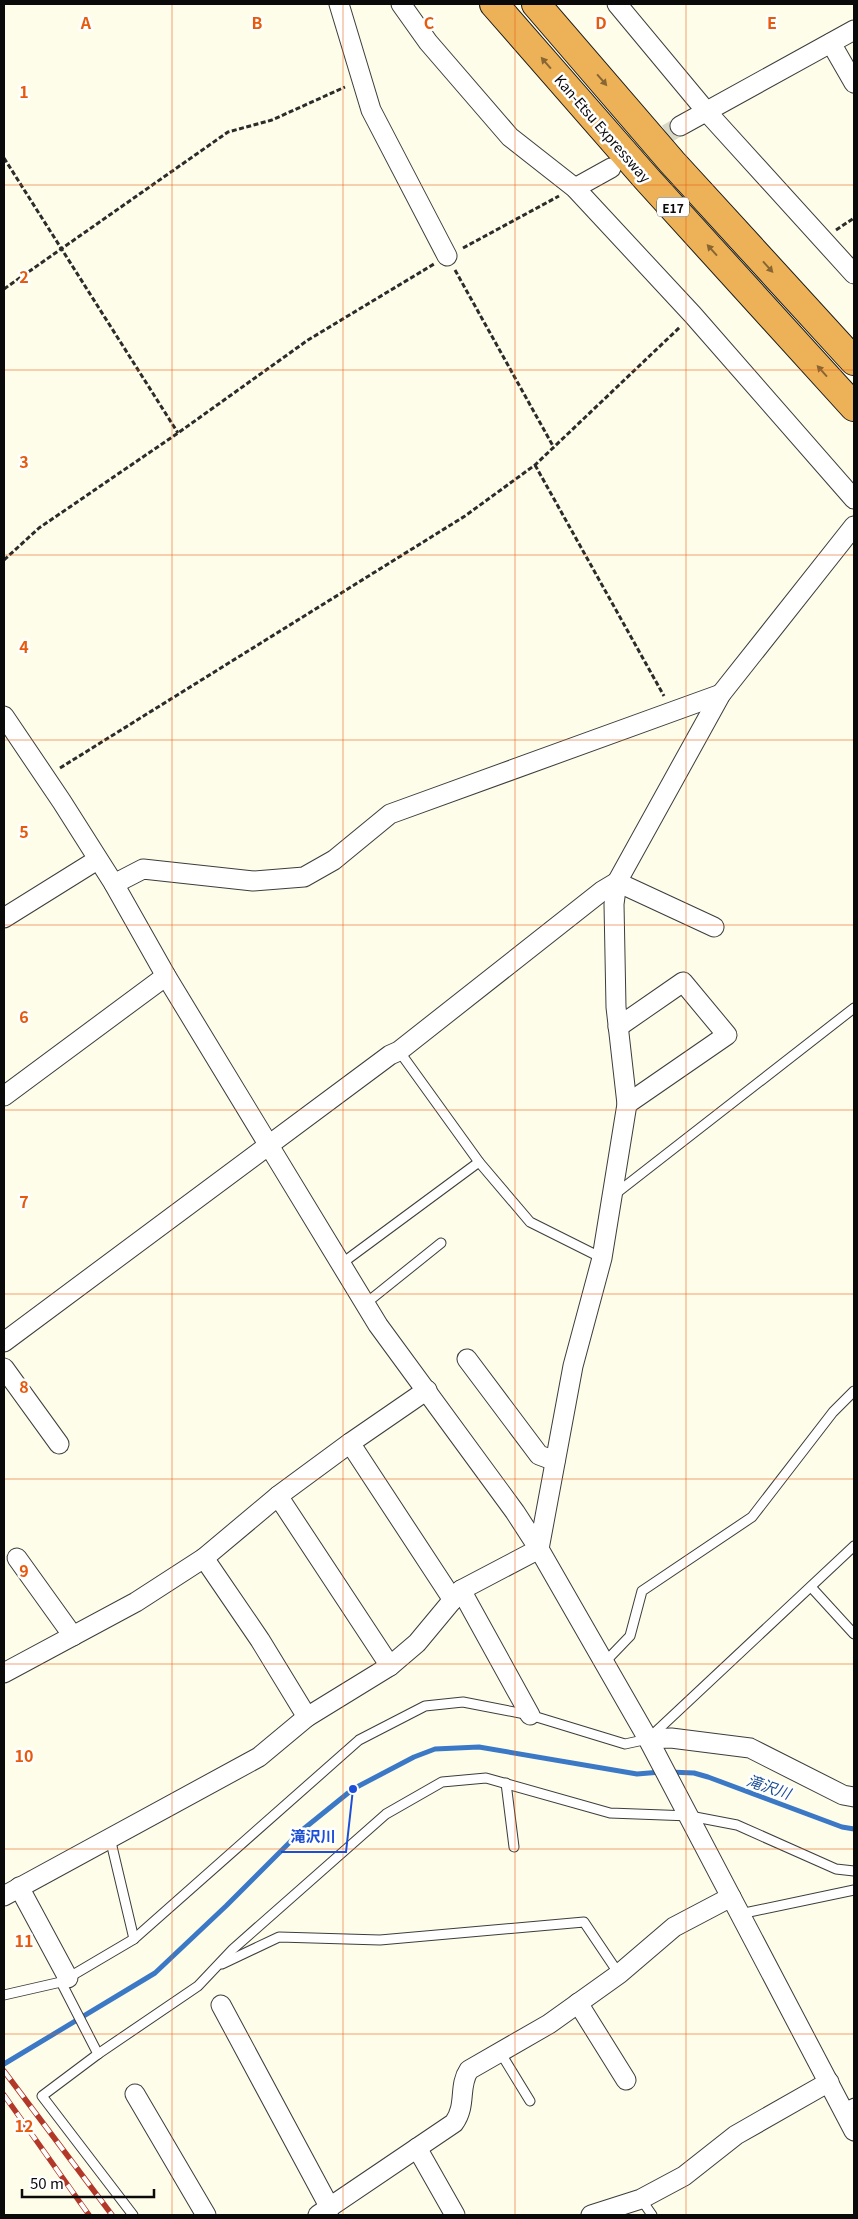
<svg xmlns="http://www.w3.org/2000/svg" width="858" height="2219" font-family="Georgia,'Noto Sans JP',serif">
  <style>
    .lines { fill: none; stroke-linecap: round; stroke-linejoin: round }
    .stream { stroke: #3b79c6; stroke-width: 5 }
    .minor-tunnel { stroke: #d9d9c8; stroke-width: 19; stroke-dasharray: 19 9; stroke-linecap: butt }
    .service-casing { stroke: #3d3d3d; stroke-width: 11 }
    .minor-casing { stroke: #3d3d3d; stroke-width: 21 }
    .motorway-casing { stroke: #1b1b1b; stroke-width: 30 }
    .path { stroke: #2c2c2c; stroke-width: 3; stroke-dasharray: 5 2.5; stroke-linecap: butt }
    .service { stroke: #fff; stroke-width: 9 }
    .minor { stroke: #fff; stroke-width: 19 }
    .motorway { stroke: #edb257; stroke-width: 28 }
    .rail-casing { stroke: #b2382a; stroke-width: 5.5 }
    .rail { stroke: #fff; stroke-width: 4; stroke-dasharray: 11; stroke-linecap: butt }
    .oneway { fill: #876634 }
    .grid { fill: none; stroke: #e8590c; stroke-width: 1; stroke-opacity: 0.55 }
    .labels { text-anchor: middle; dominant-baseline: central; stroke-width: 5; stroke-linejoin: round; paint-order: stroke }
    .shield { fill: #fff; stroke: #545454; stroke-width: 1 }
    .shield-label { font-size: 12px; font-weight: bold; fill: #0a0a0a }
    .street-label { font-size: 14px; fill: #0a0a0a; stroke: #fff }
    .water-label { font-size: 15px; font-style: italic; fill: #1b4d94; stroke: #fff }
    .grid-label { font-size: 16px; text-anchor: middle; font-weight: bold; fill: #e8590c; stroke: #fff; stroke-width: 5; stroke-linejoin: round; paint-order: stroke }
    .leader { fill: none; stroke: #1d4ed8; stroke-width: 2 }
    .callout-dot { fill: #1d4ed8; stroke: #fff; stroke-width: 2 }
    .callout-label { font-size: 15px; text-anchor: middle; font-weight: bold; fill: #1d4ed8; stroke: #fff; stroke-width: 5; stroke-linejoin: round; paint-order: stroke }
  </style>
  <rect width="100%" height="100%" fill="#fefde9"/>
  <g class="lines">
    <g class="stream">
      <path d="M669,1772l25,1 14,4 134,50 12,2"/>
      <path d="M4,2064l151,-91 71,-67 75,-75 52,-42 61,-32 21,-8 44,-2 158,27 24,-2"/>
    </g>
    <path class="minor-tunnel" d="M619,163l61,-37"/>
    <g class="service-casing">
      <g id="service">
        <path d="M399,1051l80,111 51,60 72,36"/>
        <path d="M614,1195l240,-187"/>
        <path d="M341,1264l138,-102"/>
        <path d="M365,1304l76,-61"/>
        <path d="M811,1587l43,47"/>
        <path d="M605,1662l25,-26 12,-45 110,-74 81,-105 21,-21"/>
        <path d="M506,1783l8,64"/>
        <path d="M110,1838l24,101"/>
        <path d="M740,1914l114,-24"/>
        <path d="M222,1964l57,-27 101,3 204,-18 35,52"/>
        <path d="M61,1982l37,72"/>
        <path d="M4,1995l57,-13 73,-43 225,-199 66,-34 38,-4 67,13 95,29 23,-5 206,-193"/>
        <path d="M500,2052l30,49"/>
        <path d="M843,2108l11,-5"/>
        <path d="M641,2199l11,16"/>
        <path d="M133,2215l-91,-119 56,-42 100,-68 35,-37 153,-135 56,-32 44,-4 124,35 80,3 47,9 99,44 18,2"/>
      </g>
    </g>
    <g class="minor-casing">
      <g id="minor">
        <path d="M339,4l32,106 76,146"/>
        <path d="M401,4l27,38 82,95 65,51 118,127 161,184"/>
        <path d="M617,4l89,107 148,163"/>
        <path d="M831,43l23,40"/>
        <path d="M680,126l174,-96"/>
        <path d="M575,188l36,-20"/>
        <path d="M4,716l58,86 52,82 52,92 212,349 137,187 24,37 109,190 206,392"/>
        <path d="M114,884l29,-15 110,12 51,-4 30,-17 56,-46 331,-120"/>
        <path d="M4,918l93,-58"/>
        <path d="M618,1027l65,-45 44,53 -100,69"/>
        <path d="M4,1096l162,-120"/>
        <path d="M4,1342l386,-287 9,-4 203,-160 15,-9 97,45"/>
        <path d="M467,1359l72,96 16,6"/>
        <path d="M4,1368l55,76"/>
        <path d="M350,1443l103,157"/>
        <path d="M278,1496l112,170"/>
        <path d="M17,1558l56,78"/>
        <path d="M204,1558l56,82 47,77"/>
        <path d="M461,1590l69,125"/>
        <path d="M4,1673l132,-71 68,-44 74,-62 72,-53 77,-53"/>
        <path d="M648,1739l23,-1 79,10 93,47 11,2"/>
        <path d="M19,1887l49,91"/>
        <path d="M4,1896l255,-139 48,-40 83,-51 27,-23 44,-53 78,-41 34,-183 29,-108 25,-154 -11,-97 -2,-103 3,-22 104,-188 133,-168"/>
        <path d="M578,2003l48,77"/>
        <path d="M221,2005l109,203"/>
        <path d="M135,2094l71,121"/>
        <path d="M417,2148l38,67"/>
        <path d="M318,2215l136,-92c13,-18 4,-37 15,-53l80,-46 70,-50 55,-47 57,-30"/>
        <path d="M591,2215l50,-16 43,-23 52,-41 93,-53"/>
      </g>
    </g>
    <g class="motorway-casing">
      <g id="motorway">
        <path d="M494,4l152,174 208,229"/>
        <path d="M536,4l136,158 182,199"/>
      </g>
    </g>
    <g class="path">
      <path d="M4,158l174,275"/>
      <path d="M836,230l18,-12"/>
      <path d="M463,248l96,-52"/>
      <path d="M455,270l98,176"/>
      <path d="M4,289l224,-157 44,-12 73,-33"/>
      <path d="M535,465l129,231"/>
      <path d="M4,560l35,-32 139,-95 130,-93 126,-76"/>
      <path d="M60,768l405,-252 70,-51 145,-138"/>
    </g>
    <use href="#service" class="service"/>
    <use href="#minor" class="minor"/>
    <use href="#motorway" class="motorway"/>
    <g class="rail-casing">
      <g id="rail">
        <path d="M4,2071l108,144"/>
        <path d="M4,2095l85,120"/>
      </g>
    </g>
    <use href="#rail" class="rail"/>
  </g>
  <defs><path id="oneway-solid" d="M-6-.8H1V-3.2L6.5 0L1 3.2V.8H-6Z" transform="scale(1.25)"/></defs>
  <g class="oneway">
    <use href="#oneway-solid" transform="translate(546 63) rotate(-131)"/>
    <use href="#oneway-solid" transform="translate(602 80) rotate(49)"/>
    <use href="#oneway-solid" transform="translate(712 250) rotate(-132)"/>
    <use href="#oneway-solid" transform="translate(768 267) rotate(48)"/>
    <use href="#oneway-solid" transform="translate(822 371) rotate(-132)"/>
  </g>
  <path class="grid" d="M172,4v2211M343,4v2211M515,4v2211M686,4v2211M4,185h850M4,370h850M4,555h850M4,740h850M4,925h850M4,1110h850M4,1294h850M4,1479h850M4,1664h850M4,1849h850M4,2034h850"/>
  <g class="labels">
    <rect class="shield" x="657" y="197.5" width="32" height="19" rx="4"/>
    <g class="shield-label">
      <text x="673" y="207">E17</text>
    </g>
    <g class="street-label">
      <text transform="translate(603 128) rotate(49)">Kan-Etsu Expressway</text>
    </g>
    <g class="water-label">
      <text transform="translate(769 1786) rotate(19)">滝沢川</text>
    </g>
  </g>
  <g class="grid-label">
    <text x="86" y="29">A</text>
    <text x="257" y="29">B</text>
    <text x="429" y="29">C</text>
    <text x="601" y="29">D</text>
    <text x="772" y="29">E</text>
    <text x="24" y="98">1</text>
    <text x="24" y="283">2</text>
    <text x="24" y="468">3</text>
    <text x="24" y="653">4</text>
    <text x="24" y="838">5</text>
    <text x="24" y="1023">6</text>
    <text x="24" y="1208">7</text>
    <text x="24" y="1393">8</text>
    <text x="24" y="1577">9</text>
    <text x="24" y="1762">10</text>
    <text x="24" y="1947">11</text>
    <text x="24" y="2132">12</text>
  </g>
  <path class="leader" d="M353 1789L346 1852H281"/>
  <circle class="callout-dot" cx="353" cy="1789" r="5"/>
  <g class="callout-label">
    <text x="313" y="1842">滝沢川</text>
  </g>
  <rect width="858" height="2219" fill="none" stroke="#0a0a0a" stroke-width="10"/>
  <path d="M22 2189v8h132v-8" fill="none" stroke="#0a0a0a" stroke-width="2.5"/>
  <text x="30" y="2189" font-size="15" fill="#0a0a0a" stroke="#ffffff" stroke-width="4" paint-order="stroke">50 m</text>
</svg>
